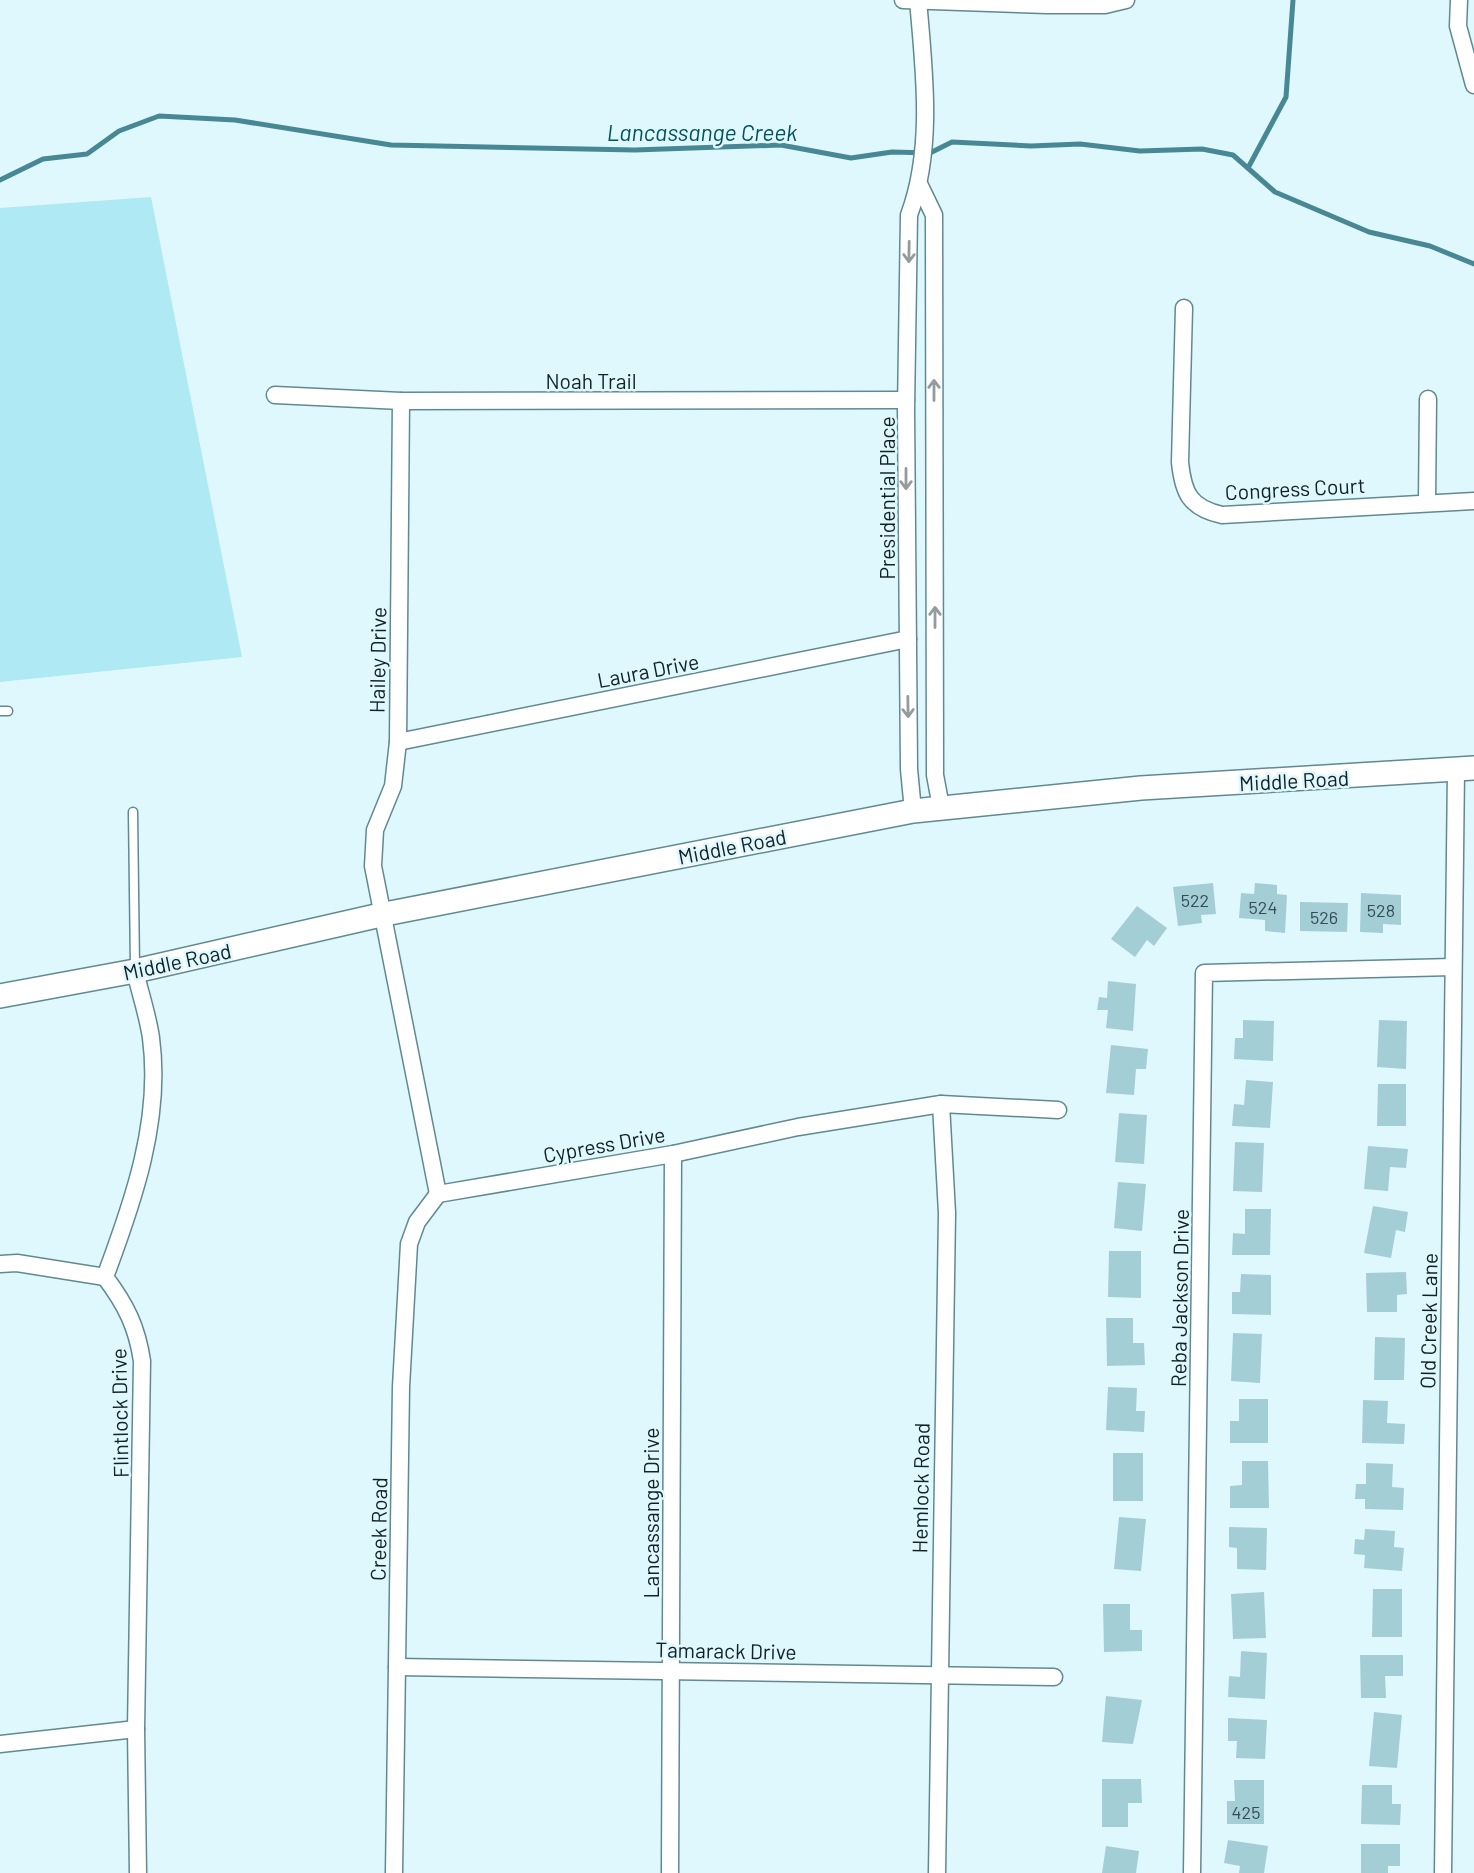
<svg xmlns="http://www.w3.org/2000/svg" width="1474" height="1873" font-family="Barlow,sans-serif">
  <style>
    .green { fill: #afe9f4 }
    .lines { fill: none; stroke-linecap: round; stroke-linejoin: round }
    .stream { stroke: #478894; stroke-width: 5 }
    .building { fill: #a4ced6 }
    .service-casing { stroke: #618991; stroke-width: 11 }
    .minor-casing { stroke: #618991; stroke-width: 19 }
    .secondary-casing { stroke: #618991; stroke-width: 26 }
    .service { stroke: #fff; stroke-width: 8 }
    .minor { stroke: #fff; stroke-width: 16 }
    .secondary { stroke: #fff; stroke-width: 23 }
    .oneway { stroke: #949b9d }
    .labels { text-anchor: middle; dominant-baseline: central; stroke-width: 5; stroke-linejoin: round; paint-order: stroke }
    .number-label { font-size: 18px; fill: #364c51 }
    .street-label { font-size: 21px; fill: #112125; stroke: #dff8fd }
    .water-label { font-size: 23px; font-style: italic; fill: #01525e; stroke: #dff8fd }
  </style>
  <rect width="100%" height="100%" fill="#dff8fd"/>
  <path class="green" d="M151,197l91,460 -242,25v-474z"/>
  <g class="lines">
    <g class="stream">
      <path d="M1248,168l38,-71 7,-97"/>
      <path d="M0,180l43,-21 44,-5 32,-23 40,-15 76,4 156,25 244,5 146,-5 70,13 41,-6 38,1 22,-11 79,4 49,-2 60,7 62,-2 31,6 42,37 94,40 61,14 44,18"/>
    </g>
  </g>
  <g class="building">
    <path d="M1213,883l3,31 -15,1 1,8 -24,3 -5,-39z"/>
    <path d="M1255,883l22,2v9l10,1 -2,38 -20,-2v-11l-26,-2 2,-25 13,1z"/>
    <path d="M1361,893l40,2v30l-18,-1v9l-23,-1z"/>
    <path d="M1300,902l48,1 -1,29 -47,-1z"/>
    <path d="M1137,906l30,22 -13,18 -7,-6 -12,17 -24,-18z"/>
    <path d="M1108,981l28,3 -3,47 -27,-3 2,-18h-11l2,-13 8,1z"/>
    <path d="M1243,1020l31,1 -1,40 -39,-2 1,-21h8z"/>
    <path d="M1379,1020l28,1 -1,48 -29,-2z"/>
    <path d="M1111,1045l37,4 -2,20h-10l-2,26 -28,-2z"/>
    <path d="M1246,1080l27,2 -3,46 -38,-2 2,-22 10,1z"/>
    <path d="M1378,1084h28v42h-29z"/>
    <path d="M1119,1113l28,2 -3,49 -29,-2z"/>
    <path d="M1235,1142l29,1 -2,49 -29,-1z"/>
    <path d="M1368,1146l40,3 -2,19 -16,-1 -2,24 -24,-2z"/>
    <path d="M1118,1182l28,2 -4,47 -28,-3z"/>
    <path d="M1373,1206l35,6 -3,20 -9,-2 -5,28 -27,-5z"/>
    <path d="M1245,1209h26l-1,46h-38l1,-22 12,1z"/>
    <path d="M1109,1251h32v47l-33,-1z"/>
    <path d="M1406,1272l1,22 -10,1v17h-30l-1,-39z"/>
    <path d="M1241,1274l30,1v40l-39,-1v-22h8z"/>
    <path d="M1106,1318h27v25h11l1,22 -38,1z"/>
    <path d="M1233,1333l29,1 -2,49 -29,-2z"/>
    <path d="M1375,1337l30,1 -1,42h-30z"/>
    <path d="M1108,1387l29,1 -1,23h9l-1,21 -38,-2z"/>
    <path d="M1239,1399h29v44h-38v-22h9z"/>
    <path d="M1363,1400l25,1 -1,22 18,1 -1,20 -42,-1z"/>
    <rect x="1113" y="1453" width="30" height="48"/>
    <path d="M1242,1461h26l1,47h-39v-22l12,-1z"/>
    <path d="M1366,1463l27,1 -1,23 12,1 -1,22 -38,-1v-10h-10l1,-15h10z"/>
    <path d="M1119,1517l27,2 -5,52 -27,-2z"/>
    <path d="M1229,1527l38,1 -1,42 -29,-1v-21l-8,-1z"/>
    <path d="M1365,1529l30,2 -1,16 10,1 -2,23 -38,-3 1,-13 -11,-1 1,-15 9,1z"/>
    <path d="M1373,1589h29v48h-30z"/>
    <path d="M1264,1592l2,46 -33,1 -2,-45z"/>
    <path d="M1103,1604h27v26h12v21l-38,1z"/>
    <path d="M1241,1651l26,2 -2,46 -37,-2 1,-21 11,1z"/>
    <path d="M1360,1655h43v21h-18l1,22h-25z"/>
    <path d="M1106,1696l36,4 -9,44 -31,-2z"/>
    <path d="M1374,1712l28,3 -5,53 -28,-2z"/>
    <path d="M1228,1718l39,2 -2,39 -29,-1 1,-17h-9z"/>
    <path d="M1102,1779h39l1,24h-14v24h-26z"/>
    <path d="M1234,1780h30v44h-37v-23h8z"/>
    <path d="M1362,1785h30v19h9l-1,21 -39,-1z"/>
    <path d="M1228,1840l40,6 -4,27h-25l1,-7 -16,-3z"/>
    <path d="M1361,1844h39v22h-12v7h-27z"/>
    <path d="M1106,1846l33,5 -3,22h-34z"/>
  </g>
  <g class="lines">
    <g class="service-casing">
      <g id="service">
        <path d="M0,711h8"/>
        <path d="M133,812l2,156"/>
      </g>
    </g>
    <g class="minor-casing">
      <g id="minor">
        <path d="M903,0l144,5h58l21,-5"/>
        <path d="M1459,0l-1,26 16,59"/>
        <path d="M920,186l14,29 1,560 6,32"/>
        <path d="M1184,308l-4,154c3,31 10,46 42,53l252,-14"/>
        <path d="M275,395l126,6 505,-1"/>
        <path d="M401,401l-3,341 -5,44 -18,44 -2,36 65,328"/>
        <path d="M1427,502l1,-103"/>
        <path d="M398,742l510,-103"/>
        <path d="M913,811l-4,-42 -3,-359 3,-195c25,-67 15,-145 9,-215"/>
        <path d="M135,971c5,22 13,45 16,67 11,82 -18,164 -46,239 21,28 32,50 37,84l-6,368 2,144"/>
        <path d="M438,1194l235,-40 125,-27 143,-23 117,6"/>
        <path d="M0,1264l17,-1 88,14"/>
        <path d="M397,1667l657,10"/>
        <path d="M0,1744l136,-15"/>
        <path d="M394,1873l7,-486 8,-143 8,-22 21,-28"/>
        <path d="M670,1873l3,-719"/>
        <path d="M937,1873l10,-660 -6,-109"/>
        <path d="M1192,1873l12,-900 249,-6"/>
        <path d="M1443,1873l13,-1103"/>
      </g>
    </g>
    <g class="secondary-casing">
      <path id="secondary" d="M0,996l135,-25 250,-57 528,-103 228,-23 333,-20"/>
    </g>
    <use href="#service" class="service"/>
    <use href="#minor" class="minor"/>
    <use href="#secondary" class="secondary"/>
  </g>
  <defs><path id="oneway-shaft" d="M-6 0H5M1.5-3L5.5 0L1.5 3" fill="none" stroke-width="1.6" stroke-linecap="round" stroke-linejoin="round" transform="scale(1.75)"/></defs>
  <g class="oneway">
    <use href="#oneway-shaft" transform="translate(909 252) rotate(91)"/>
    <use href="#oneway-shaft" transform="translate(934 390) rotate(-90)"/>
    <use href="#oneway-shaft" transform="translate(906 479) rotate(90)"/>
    <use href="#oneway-shaft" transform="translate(935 617) rotate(-90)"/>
    <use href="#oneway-shaft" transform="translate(908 707) rotate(89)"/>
  </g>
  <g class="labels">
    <g class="number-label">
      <text x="1195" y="900">522</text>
      <text x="1263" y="907">524</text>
      <text x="1381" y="910">528</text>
      <text x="1324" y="917">526</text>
      <text x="1246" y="1812">425</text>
    </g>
    <g class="street-label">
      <text x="591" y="380">Noah Trail</text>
      <text transform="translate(1295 488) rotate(-3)">Congress Court</text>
      <text transform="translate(886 498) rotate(-90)">Presidential Place</text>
      <text transform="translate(377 660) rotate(-89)">Hailey Drive</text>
      <text transform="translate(648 670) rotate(-11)">Laura Drive</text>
      <text transform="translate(1294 780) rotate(-3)">Middle Road</text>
      <text transform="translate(732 846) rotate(-11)">Middle Road</text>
      <text transform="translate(177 961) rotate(-12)">Middle Road</text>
      <text transform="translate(604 1144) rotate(-10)">Cypress Drive</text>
      <text transform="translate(1179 1298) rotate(-89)">Reba Jackson Drive</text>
      <text transform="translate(1428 1321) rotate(-89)">Old Creek Lane</text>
      <text transform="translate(119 1413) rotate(-91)">Flintlock Drive</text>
      <text transform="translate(920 1488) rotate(-89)">Hemlock Road</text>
      <text transform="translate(650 1513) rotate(-90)">Lancassange Drive</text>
      <text transform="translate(378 1529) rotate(-89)">Creek Road</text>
      <text transform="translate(726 1650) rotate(1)">Tamarack Drive</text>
    </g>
    <g class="water-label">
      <text x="702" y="132">Lancassange Creek</text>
    </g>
  </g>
</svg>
